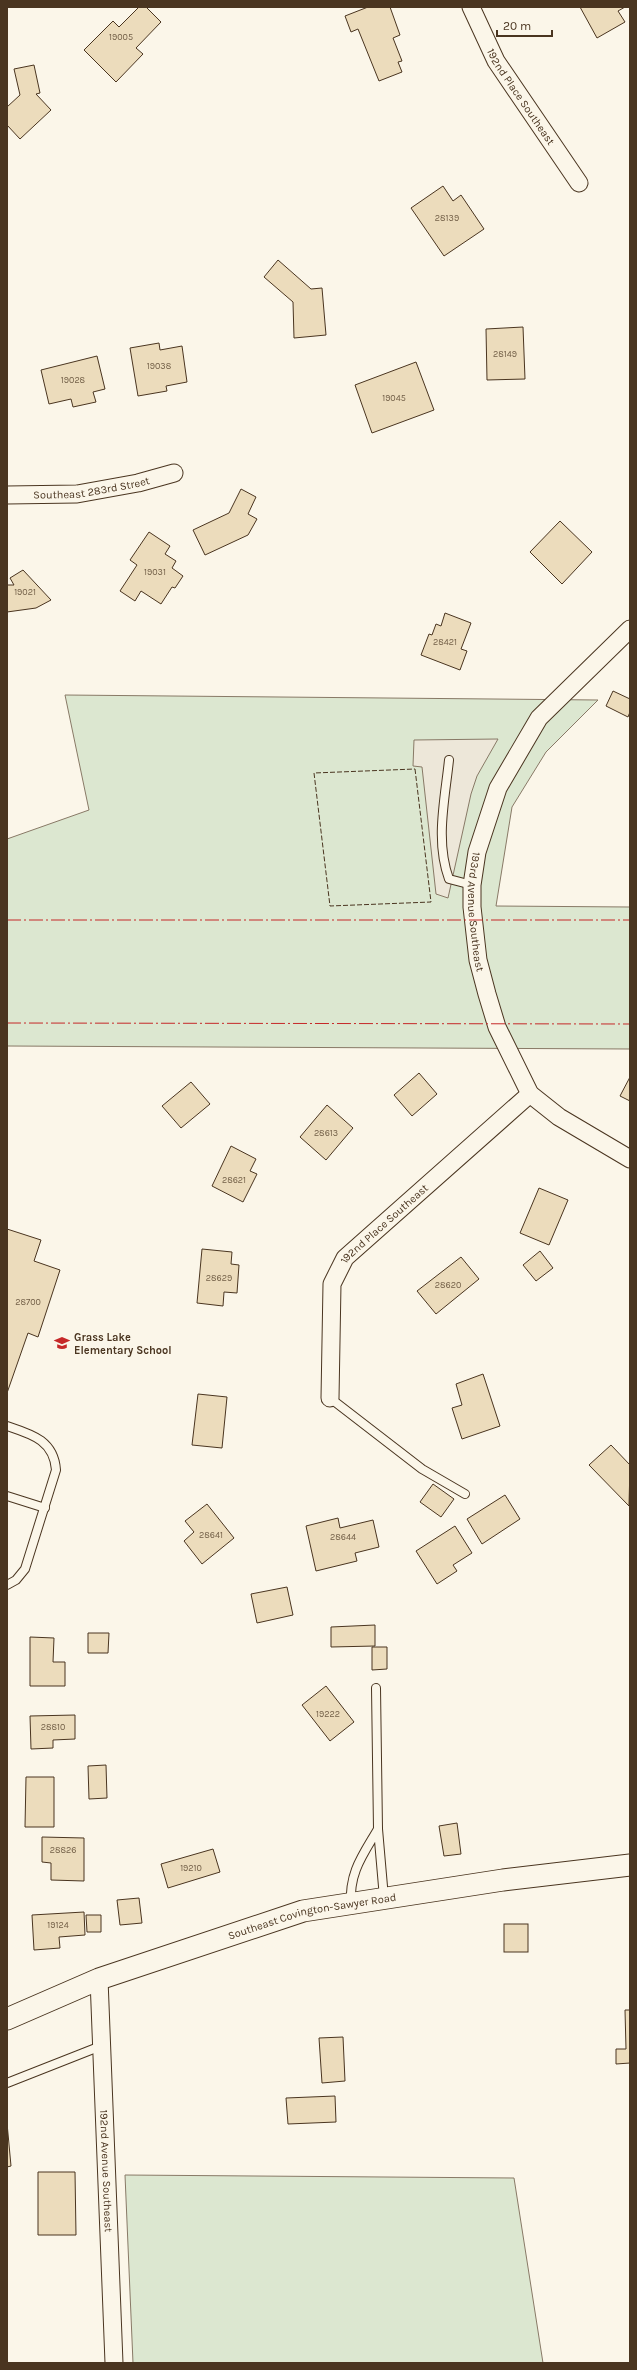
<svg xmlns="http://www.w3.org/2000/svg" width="637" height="2370" font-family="Karla,sans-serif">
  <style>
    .green { fill: #dce7d0; stroke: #887966 }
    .parking { fill: #ede7d9; stroke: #887966 }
    .building { fill: #ecdcbc; stroke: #4a3520 }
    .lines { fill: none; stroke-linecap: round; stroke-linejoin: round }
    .service-casing { stroke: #4a3520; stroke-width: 10 }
    .minor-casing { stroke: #4a3520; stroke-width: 19 }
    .tertiary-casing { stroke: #4a3520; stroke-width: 23 }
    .service { stroke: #fbf6e9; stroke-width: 8 }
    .minor { stroke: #fbf6e9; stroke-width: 17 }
    .tertiary { stroke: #fbf6e9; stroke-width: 21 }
    .fence { stroke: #4a3520; stroke-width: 1; stroke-dasharray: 5 2; stroke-linecap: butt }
    .power { stroke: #c62828; stroke-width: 1; stroke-dasharray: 14 3 2 3; stroke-linecap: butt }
    .labels { text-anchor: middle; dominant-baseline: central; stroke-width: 3; stroke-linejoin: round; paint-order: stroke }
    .number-label { font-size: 9px; fill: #725f47 }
    .street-label { font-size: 11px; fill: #4a3520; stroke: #fbf6e9 }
    .poi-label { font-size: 11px; font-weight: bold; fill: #4a3520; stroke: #fbf6e9; text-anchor: start }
  </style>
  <rect width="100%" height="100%" fill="#fbf6e9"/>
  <g class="green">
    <path d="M65,695l533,5 -52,52 -34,55 -16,99 134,1v142l-623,-3v-207l82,-29z"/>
    <path d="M125,2175l389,3 29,185h-410z"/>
  </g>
  <path class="parking" d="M498,739l-21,37 -6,18 -23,104 -12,-4 -14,-127 -9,-1 1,-26z"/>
  <g class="building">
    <path d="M139,7h7l15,15 -25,26 7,6 -27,28 -32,-32 29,-29 6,6z"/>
    <path d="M368,7h22l10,28 -7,3 9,23 -4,1 4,10 -23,9 -21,-52 -7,3 -6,-16z"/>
    <path d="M580,7h45l-7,4 7,11 -28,16z"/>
    <path d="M34,65l6,28 -4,1 15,16 -31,29 -13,-14v-18l13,-12 -6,-26z"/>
    <path d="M443,186l10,15 8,-6 23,34 -40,27 -33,-48z"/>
    <path d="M278,260l33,29 11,-1 4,47 -32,3 -1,-36 -29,-25z"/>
    <path d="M523,327l2,52 -38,1 -1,-51z"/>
    <path d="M159,343l1,7 22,-4 5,36 -21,4 1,5 -29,5 -8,-48z"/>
    <path d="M97,356l8,33 -12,3 3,10 -23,5 -2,-8 -22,5 -8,-34z"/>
    <path d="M416,362l18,48 -62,23 -17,-48z"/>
    <path d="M241,489l15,8 -8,17 9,5 -9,16 -43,20 -12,-25 36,-17z"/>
    <path d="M560,521l32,31 -30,32 -32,-32z"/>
    <path d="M149,532l21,14 -5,8 11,7 -4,7 11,8 -8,12 -3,-1 -11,17 -20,-13 -6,10 -15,-10 17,-26 -7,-5z"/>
    <path d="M23,570l28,30 -15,8 -29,4v-27h7l-4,-7z"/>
    <path d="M445,613l26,10 -10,26 6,2 -7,19 -39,-15 8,-21 3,1 4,-11 5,2z"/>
    <path d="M613,691l17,8v13l-2,5 -22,-11z"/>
    <path d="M419,1073l18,21 -25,22 -18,-21z"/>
    <path d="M630,1077v24l-10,-5z"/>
    <path d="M191,1082l19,22 -29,24 -19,-22z"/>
    <path d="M327,1105l26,23 -27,32 -26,-23z"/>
    <path d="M231,1146l25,13 -6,12 7,3 -14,28 -31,-16z"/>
    <path d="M539,1188l29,12 -19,45 -29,-12z"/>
    <path d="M7,1229l34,11 -7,21 26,9 -22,67 -10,-4 -21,60z"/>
    <path d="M202,1249l30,3 -1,12 8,1 -2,28 -13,-1 -1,14 -26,-3z"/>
    <path d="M540,1251l13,17 -17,13 -13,-16z"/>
    <path d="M461,1257l18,22 -43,35 -19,-23z"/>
    <path d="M483,1374l17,52 -38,13 -10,-31 10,-3 -6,-21z"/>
    <path d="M198,1394l29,3 -5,51 -30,-3z"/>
    <path d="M611,1445l19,20 -1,41 -40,-41z"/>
    <path d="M433,1484l21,15 -13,18 -21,-15z"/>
    <path d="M505,1495l15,24 -38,25 -15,-25z"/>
    <path d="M207,1504l27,34 -32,26 -18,-23 10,-9 -9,-11z"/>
    <path d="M338,1518l2,10 33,-8 6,27 -24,6 2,8 -41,10 -10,-45z"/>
    <path d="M455,1526l17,27 -19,12 4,6 -20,13 -21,-33z"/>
    <path d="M287,1587l6,28 -36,8 -6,-29z"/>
    <path d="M375,1625v21l-44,1v-20z"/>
    <path d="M88,1633h21l-1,20h-20z"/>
    <path d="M30,1637l24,1 -1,24h12v24h-35z"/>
    <path d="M372,1647h15v22l-15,1z"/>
    <path d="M326,1686l28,36 -24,19 -28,-36z"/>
    <path d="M75,1715v24l-22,1v8l-22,1 -1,-33z"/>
    <path d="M106,1765l1,33 -18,1 -1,-33z"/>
    <path d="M26,1777h28v50h-29z"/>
    <path d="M457,1823l4,31 -17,2 -5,-30z"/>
    <path d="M42,1837l42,1v43l-33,-1v-17l-9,-1z"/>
    <path d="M213,1849l7,23 -52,16 -7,-24z"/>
    <path d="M139,1898l3,25 -22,2 -3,-25z"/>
    <path d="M84,1912l1,23 -26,2 1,11 -26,2 -2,-35z"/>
    <path d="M86,1915h15v17h-14z"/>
    <rect x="504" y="1924" width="24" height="28"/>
    <path d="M625,2010h5v53l-14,1v-15h10z"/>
    <path d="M343,2037l2,44 -23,2 -3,-45z"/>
    <path d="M335,2096l1,26 -48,2 -2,-26z"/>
    <path d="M7,2123l4,43 -4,1z"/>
    <path d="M38,2172h37l1,63h-38z"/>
  </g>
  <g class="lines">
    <g class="service-casing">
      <g id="service">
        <path d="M449,760c-4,39 -14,81 0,119l23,6"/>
        <path d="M330,1398l92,71 43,25"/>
        <path d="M7,1426c24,8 47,14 49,44l-31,99 -9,11 -9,5"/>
        <path d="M7,1496l38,12"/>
        <path d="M376,1688l2,141"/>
        <path d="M351,1904c-2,-32 12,-49 27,-75l6,69"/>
        <path d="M7,2083l94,-37"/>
      </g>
    </g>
    <g class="minor-casing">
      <g id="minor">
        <path id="s1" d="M471,7l25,54 83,122"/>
        <path id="s2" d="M7,495l70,-1 61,-11 36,-10"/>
        <path id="s3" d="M630,629l-91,89 -41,70 -21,64 -5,33v22l6,53 9,34 10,33 33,67 29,23 71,42"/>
        <path id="s4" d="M330,1398l2,-114 13,-26 185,-164"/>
        <path id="s5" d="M99,1979l15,384"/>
      </g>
    </g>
    <g class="tertiary-casing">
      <g id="tertiary">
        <path id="s6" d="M7,2019l92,-40 204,-68 200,-31 127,-15"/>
      </g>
    </g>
    <use href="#service" class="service"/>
    <use href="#minor" class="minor"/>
    <use href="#tertiary" class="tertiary"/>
    <path class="fence" d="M415,769l16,133 -101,4 -16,-133z"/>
    <g class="power">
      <path d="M7,920h623"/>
      <path d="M7,1023l623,1"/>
    </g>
  </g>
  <defs>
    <g id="school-bare" transform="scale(1.2)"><path d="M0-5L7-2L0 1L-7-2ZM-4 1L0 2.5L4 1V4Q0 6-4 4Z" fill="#c62828" stroke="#fbf6e9" stroke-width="2.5" paint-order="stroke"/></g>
  </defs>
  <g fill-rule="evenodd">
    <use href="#school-bare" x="62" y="1343"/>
  </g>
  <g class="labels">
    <g class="number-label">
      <text x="121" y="37">19005</text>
      <text x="447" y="218">28139</text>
      <text x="505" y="354">28149</text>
      <text x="159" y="366">19038</text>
      <text x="73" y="380">19028</text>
      <text x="394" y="398">19045</text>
      <text x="155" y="572">19031</text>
      <text x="25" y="592">19021</text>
      <text x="445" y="642">28421</text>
      <text x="326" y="1133">28613</text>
      <text x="234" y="1180">28621</text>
      <text x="219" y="1278">28629</text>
      <text x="448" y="1285">28620</text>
      <text x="28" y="1302">28700</text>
      <text x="211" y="1535">28641</text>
      <text x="343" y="1537">28644</text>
      <text x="328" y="1714">19222</text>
      <text x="53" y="1727">28810</text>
      <text x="63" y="1850">28826</text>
      <text x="191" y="1868">19210</text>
      <text x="58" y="1925">19124</text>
    </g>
    <g class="street-label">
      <text stroke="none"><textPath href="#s1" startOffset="103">192nd Place Southeast</textPath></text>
      <text stroke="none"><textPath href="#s2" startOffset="85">Southeast 283rd Street</textPath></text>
      <text stroke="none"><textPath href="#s3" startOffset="336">193rd Avenue Southeast</textPath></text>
      <text stroke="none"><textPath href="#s4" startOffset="195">192nd Place Southeast</textPath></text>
      <text stroke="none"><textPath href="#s6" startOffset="323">Southeast Covington-Sawyer Road</textPath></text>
      <text stroke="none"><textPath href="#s5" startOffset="192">192nd Avenue Southeast</textPath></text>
    </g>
    <g class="poi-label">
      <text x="74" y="1337">Grass Lake<tspan x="74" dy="13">Elementary School</tspan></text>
    </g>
  </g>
  <rect width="637" height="2370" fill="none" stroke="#4a3520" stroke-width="16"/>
  <path d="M497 30v6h55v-6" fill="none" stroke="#4a3520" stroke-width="2"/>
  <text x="503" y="30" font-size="12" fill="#4a3520" stroke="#fbf6e9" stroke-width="3" paint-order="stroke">20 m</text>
</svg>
